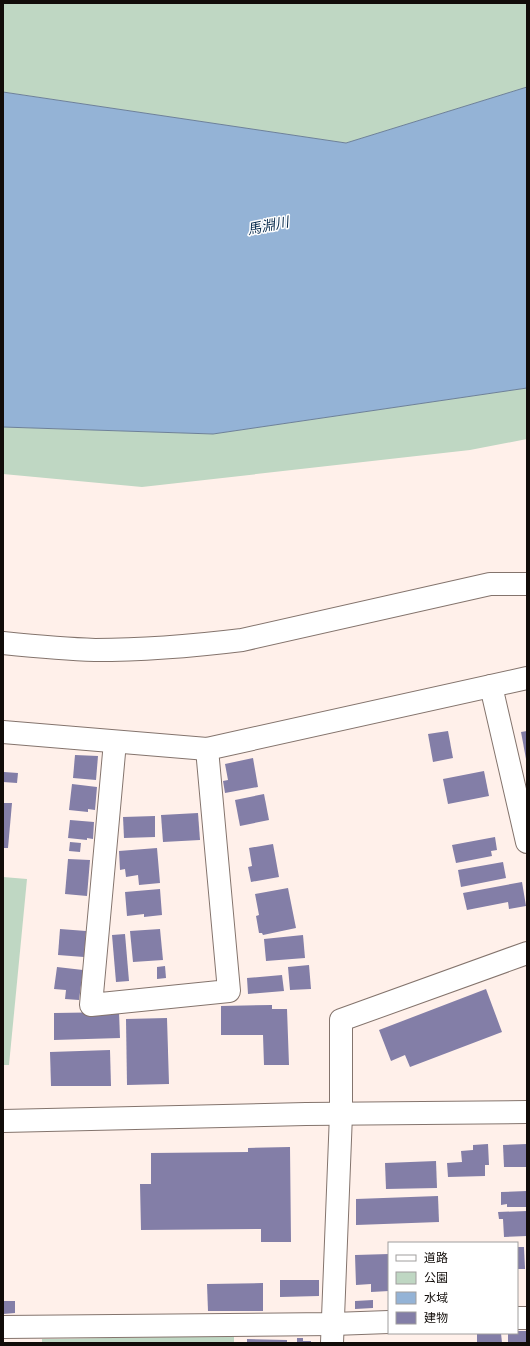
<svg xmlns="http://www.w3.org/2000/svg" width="530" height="1346" font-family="'Fira Sans Condensed','Noto Sans JP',sans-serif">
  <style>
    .green { fill: #bfd7c3 }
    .water { fill: #94b3d6; stroke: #6d8198 }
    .building { fill: #837ea7 }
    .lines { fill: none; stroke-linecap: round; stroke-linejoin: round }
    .minor-casing { stroke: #84746d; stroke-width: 24 }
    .minor { stroke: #fff; stroke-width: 22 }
    .labels { text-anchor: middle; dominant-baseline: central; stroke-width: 3; stroke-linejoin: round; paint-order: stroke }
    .water-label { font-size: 14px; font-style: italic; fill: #092c4e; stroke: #fff }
  </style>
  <rect width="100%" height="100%" fill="#fff0ea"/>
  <g class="green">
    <path d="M3,3h524v84l-181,56 -342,-51h-1z"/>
    <path d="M527,388v51l-57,11 -328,37 -139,-13v-47l210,7z"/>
    <path d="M3,877l24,2 -18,186h-6z"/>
    <path d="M234,1336v7h-192v-4z"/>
  </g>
  <path class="water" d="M527,87v301l-314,46 -210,-7v-335l343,51z"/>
  <g class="building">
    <path d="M448,731l5,27 -20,4 -5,-28z"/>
    <path d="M527,731v28h-1l-5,-27z"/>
    <path d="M75,755l23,1 -2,24 -23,-2z"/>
    <path d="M253,758l5,29 -33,6 -2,-12 5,-1 -3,-16z"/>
    <path d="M484,771l5,25 -41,8 -5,-25z"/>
    <path d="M4,772l14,1 -1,10 -14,-1z"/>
    <path d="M72,784l25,3 -2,23 -7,-1v3l-19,-2z"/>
    <path d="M264,794l5,26 -29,6 -5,-26z"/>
    <path d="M3,803h9l-4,45h-5z"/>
    <path d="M198,813l2,27 -37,2 -2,-27z"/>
    <path d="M155,816v21l-31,1 -1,-21z"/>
    <path d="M70,820l24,2 -1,17 -6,-1v2l-19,-2z"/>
    <path d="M495,837l2,13 -6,1 1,5 -36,7 -4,-18z"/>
    <path d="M70,842l11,1 -1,9 -11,-1z"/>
    <path d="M273,844l6,33 -28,5 -3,-15 4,-1 -3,-18z"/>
    <path d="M157,848l3,35 -21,2 -1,-10 -12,2 -1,-8 -5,1 -1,-19z"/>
    <path d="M68,859l22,1 -3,36 -22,-2z"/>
    <path d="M503,862l3,16 -45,9 -3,-17z"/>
    <path d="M522,882l4,24 -17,3 -1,-7 -41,8 -4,-17z"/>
    <path d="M288,888l8,40 -33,7 -1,-2h-3l-3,-17 3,-1 -4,-21z"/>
    <path d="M160,889l2,26 -18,2v-3l-17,2 -2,-24z"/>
    <path d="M60,929l26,2 -2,26 -26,-2z"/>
    <path d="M160,929l3,31 -30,2 -3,-31z"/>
    <path d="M125,934l4,47 -13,1 -4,-47z"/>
    <path d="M303,935l2,23 -39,3 -2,-22z"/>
    <path d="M309,965l2,24 -21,1 -2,-23z"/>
    <path d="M165,966l1,12 -9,1v-12z"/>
    <path d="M57,967l26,3 -4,30 -14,-1 1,-9 -12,-1z"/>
    <path d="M282,975l2,16 -36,3 -1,-16z"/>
    <path d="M486,989l16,43 -92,35 -5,-12 -14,6 -12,-31z"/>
    <path d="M272,1005v4h15l2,56h-25l-1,-30h-42v-29z"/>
    <path d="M119,1012l1,26 -66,2v-27z"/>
    <path d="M167,1018l2,66 -42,1 -1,-66z"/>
    <path d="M110,1050l1,36h-60l-1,-34z"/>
    <path d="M488,1144l1,21h-4v11l-37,1 -1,-14 15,-1 -1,-11 12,-1v-5z"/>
    <path d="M527,1144v23h-23l-1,-22z"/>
    <path d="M290,1147l1,95h-30v-13l-120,1 -1,-46h11v-31l97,-1v-4z"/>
    <path d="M436,1161l1,27 -51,1 -1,-26z"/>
    <path d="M527,1191v16h-20v-3l-6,1v-13z"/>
    <path d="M438,1196l1,26 -83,3v-26z"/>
    <path d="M527,1211v25l-23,1 -1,-18h-4l-1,-7z"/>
    <path d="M517,1247h7l1,22h-8z"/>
    <path d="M389,1254v37l-18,1v-8l-15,1 -1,-30z"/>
    <path d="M280,1280h39v16l-39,1z"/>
    <path d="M263,1283v28h-55l-1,-27z"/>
    <path d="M373,1300v8l-18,1v-8z"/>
    <path d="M3,1301h12v12l-12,1z"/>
    <path d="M517,1331h10v12h-19v-10h9z"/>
    <path d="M501,1333l1,10h-25v-9z"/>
    <path d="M297,1338h6v3h8v2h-14z"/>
    <path d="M247,1339l40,1v3h-40z"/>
  </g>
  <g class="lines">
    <g class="minor-casing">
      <g id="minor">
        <path d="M3,643c30,3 61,6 92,7 49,0 98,-4 147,-10l248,-56h37"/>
        <path d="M491,686l36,156"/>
        <path d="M3,732l204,17 320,-71"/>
        <path d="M115,742l-24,263 138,-14 -22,-242"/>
        <path d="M3,1121l303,-7 221,-2"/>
        <path d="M517,1318h10"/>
        <path d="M3,1327l330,-3 56,-2"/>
        <path d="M332,1343l9,-229v-94l186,-67"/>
      </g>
    </g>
    <use href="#minor" class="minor"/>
  </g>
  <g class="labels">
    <g class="water-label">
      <text transform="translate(268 226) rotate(-11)">馬淵川</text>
    </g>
  </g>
  <rect width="530" height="1346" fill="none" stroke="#110c09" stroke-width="8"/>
  <rect x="388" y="1242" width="130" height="92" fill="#ffffff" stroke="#a09e9d"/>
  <rect x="396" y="1255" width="20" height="6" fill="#ffffff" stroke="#a09e9d"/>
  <text x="424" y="1262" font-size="12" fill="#110c09">道路</text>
  <rect x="396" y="1272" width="20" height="12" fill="#bfd7c3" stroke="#a09e9d"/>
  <text x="424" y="1282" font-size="12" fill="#110c09">公園</text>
  <rect x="396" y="1292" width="20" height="12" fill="#94b3d6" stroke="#a09e9d"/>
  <text x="424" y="1302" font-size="12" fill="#110c09">水域</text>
  <rect x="396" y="1312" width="20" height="12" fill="#837ea7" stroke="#a09e9d"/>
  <text x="424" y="1322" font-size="12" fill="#110c09">建物</text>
</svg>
